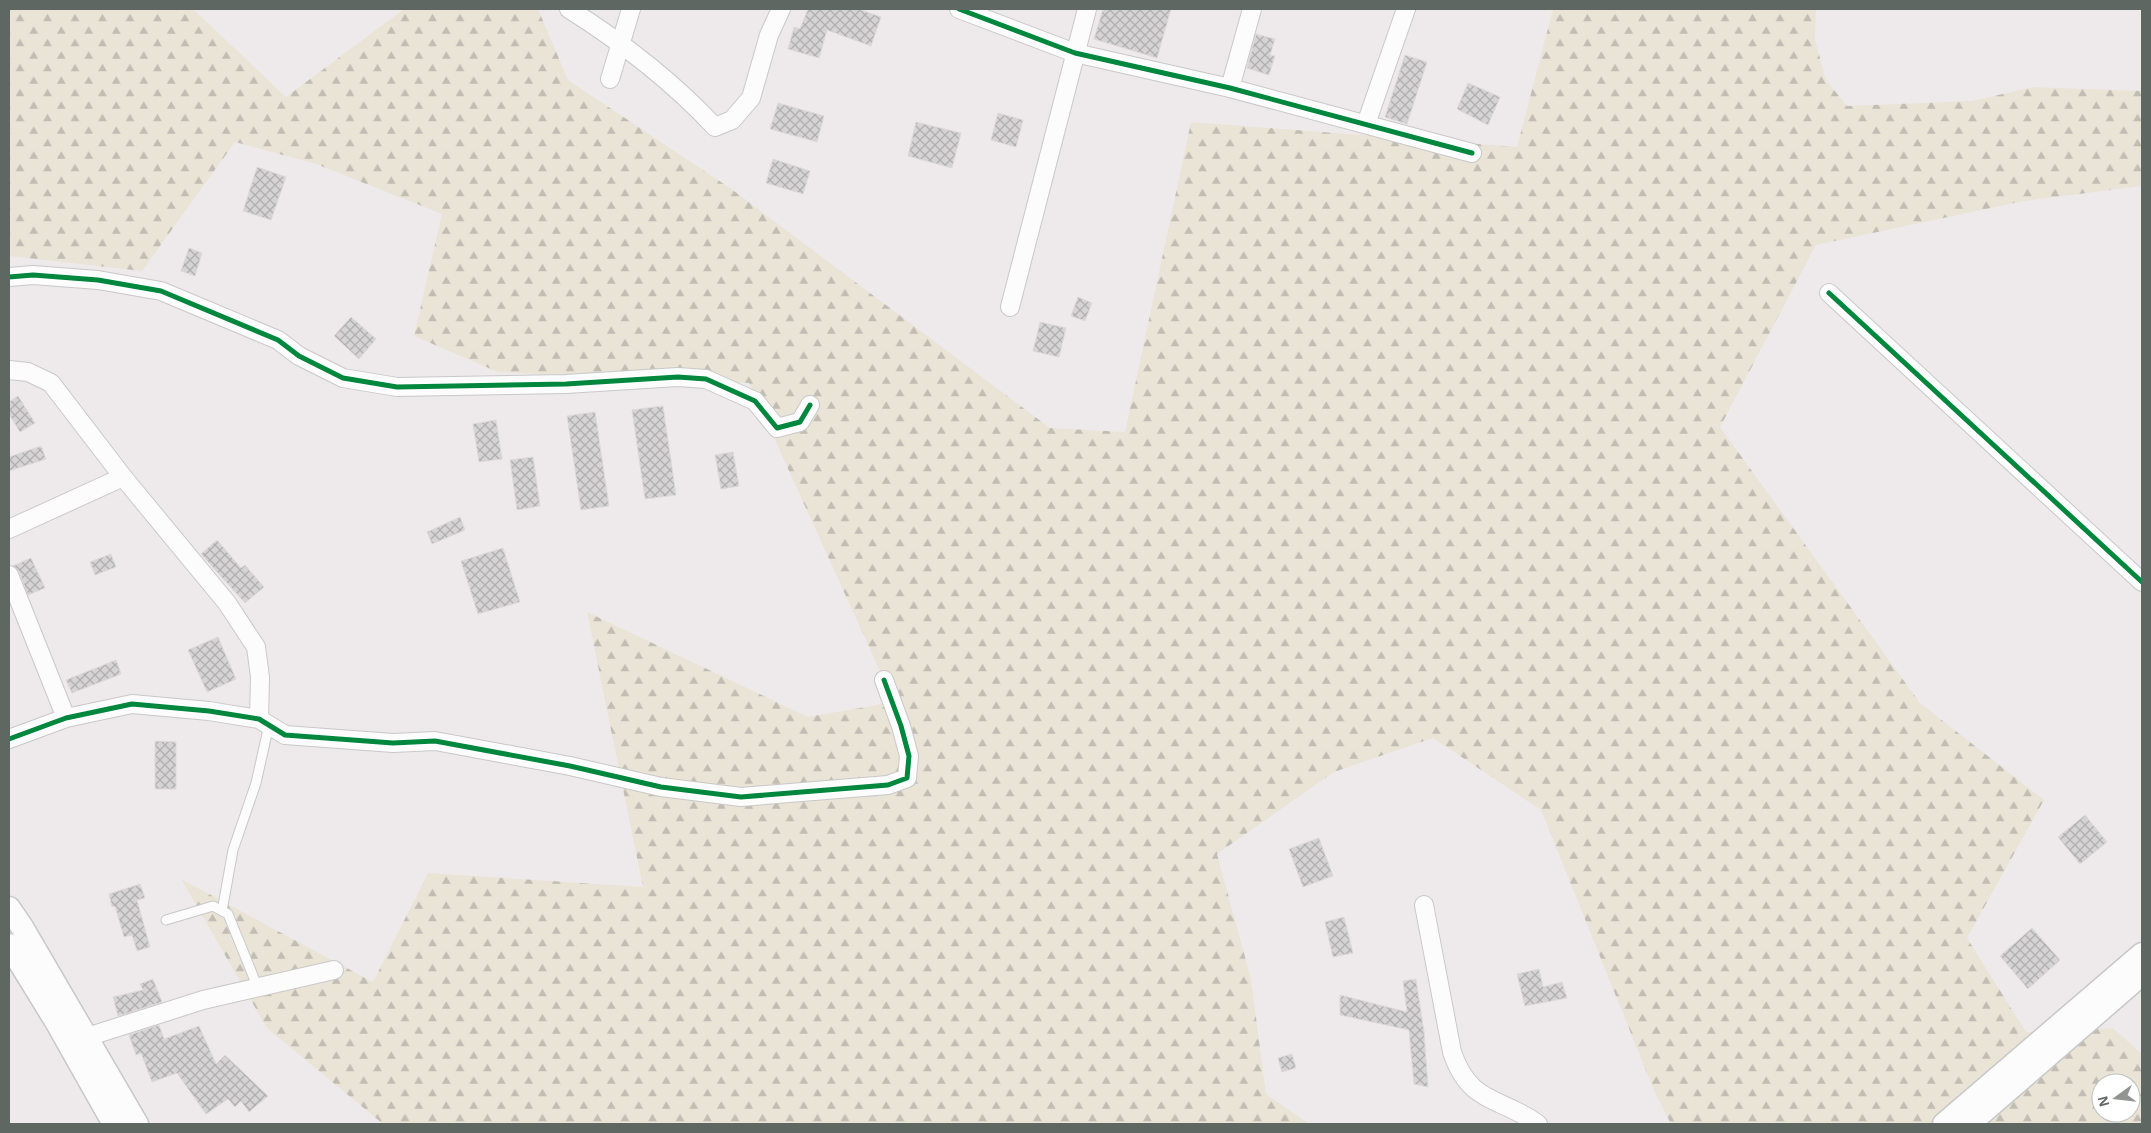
<svg xmlns="http://www.w3.org/2000/svg" width="2151" height="1133" font-family="Arial,sans-serif">
  <style>
    .forest { fill: url(#forest-firs); fill-rule: evenodd }
    .building { fill: url(#building-cross-hatch); stroke: #ded9dc }
    .lines { fill: none; stroke-linecap: round; stroke-linejoin: round }
    .service-casing { stroke: #c9c8c9; stroke-width: 11 }
    .minor-casing { stroke: #c9c8c9; stroke-width: 20 }
    .tertiary-casing { stroke: #c9c8c9; stroke-width: 25 }
    .service { stroke: #fcfcfc; stroke-width: 9 }
    .minor { stroke: #fcfcfc; stroke-width: 18 }
    .tertiary { stroke: #fcfcfc; stroke-width: 22 }
    .cycleway-casing { stroke: #fff; stroke-width: 8 }
    .cycleway { stroke: #00873e; stroke-width: 5 }
  </style>
  <defs>
    <pattern id="forest-firs" width="22" height="20" patternUnits="userSpaceOnUse" patternTransform="scale(1.25)"><rect width="22" height="20" fill="#eae4d7"/><path d="M5 1l3.5 6h-7zM16 11l3.5 6h-7z" fill="#c1bdb2"/></pattern>
    <pattern id="building-cross-hatch" width="8" height="8" patternUnits="userSpaceOnUse" patternTransform="scale(1.25)"><rect width="8" height="8" fill="#d5d3d3"/><path d="M0 0l8 8M0 8l8-8" fill="none" stroke="#b0afaf"/></pattern>
  </defs>
  <rect width="100%" height="100%" fill="#eeeaec"/>
  <path class="forest" d="M9,9h184l93,88 118,-88h134l30,71 162,108 320,240 75,4 66,-310 326,25 36,-138h263l-1,31 11,40 21,26 125,-5 61,-14 109,4v95l-118,15 -208,44 -96,182 200,276 124,97 -77,138 59,94 87,-4 29,26v70h-471l-16,-31 -114,-283 -108,-72 -99,34 -117,82 34,125 15,115 43,30h-926l-116,-96 -86,-149 192,103 55,-109 215,14 -56,-275 221,105 86,-15 -145,-319 -251,-11 -84,-36 28,-122 -126,-50 -81,-22 -93,129 -133,-15zM2101,1083h30v30h-30z"/>
  <g class="building">
    <path d="M808,9h50l23,8 -10,29 -44,-16 -8,28 -31,-9 6,-22 6,2z"/>
    <path d="M1103,9h68l-14,49 -63,-19z"/>
    <path d="M1256,34l19,5 -5,16 5,1 -6,19 -22,-7z"/>
    <path d="M1405,55l22,7 -20,62 -22,-7z"/>
    <path d="M1468,83l32,14 -12,28 -31,-16z"/>
    <path d="M778,103l46,13 -7,26 -47,-13z"/>
    <path d="M998,113l25,7 -7,27 -25,-7z"/>
    <path d="M916,122l45,11 -9,35 -44,-12z"/>
    <path d="M773,159l37,12 -7,23 -37,-11z"/>
    <path d="M257,167l29,10 -15,43 -28,-9z"/>
    <path d="M189,248l13,5 -7,23 -14,-5z"/>
    <path d="M1078,297l14,6 -7,18 -14,-5z"/>
    <path d="M351,317l25,22 -17,20 -25,-23z"/>
    <path d="M1040,322l26,6 -7,29 -26,-6z"/>
    <path d="M18,396l17,27 -15,9 -11,-18v-12z"/>
    <path d="M663,406l13,89 -31,4 -13,-89z"/>
    <path d="M595,412l14,94 -28,4 -14,-94z"/>
    <path d="M496,420l6,39 -23,3 -6,-38z"/>
    <path d="M41,446l5,13 -37,12v-14z"/>
    <path d="M733,452l6,34 -18,3 -6,-34z"/>
    <path d="M533,457l7,49 -23,4 -7,-50z"/>
    <path d="M460,517l5,13 -33,14 -5,-12z"/>
    <path d="M217,540l24,28 4,-3 19,22 -19,16 -44,-49z"/>
    <path d="M503,548l17,54 -42,12 -17,-53z"/>
    <path d="M111,554l5,13 -21,8 -5,-13z"/>
    <path d="M31,558l14,30 -17,7 -9,-24 -6,-5z"/>
    <path d="M218,637l18,42 -29,13 -19,-42z"/>
    <path d="M116,660l5,14 -49,19 -6,-13z"/>
    <path d="M155,741l21,1v47h-21z"/>
    <path d="M2085,815l22,27 -27,22 -22,-27z"/>
    <path d="M1319,838l14,38 -30,11 -14,-38z"/>
    <path d="M140,884l5,14 -8,2 13,47 -13,4 -5,-16 -8,2 -9,-31 -3,1 -3,-13z"/>
    <path d="M1344,917l9,36 -20,4 -8,-35z"/>
    <path d="M2032,928l28,32 -32,29 -28,-33z"/>
    <path d="M1539,969l4,18 19,-5 5,16 -42,8 -8,-32z"/>
    <path d="M153,979l9,23 -44,14 -5,-19 30,-7 -3,-6z"/>
    <path d="M1416,979l8,53 4,55 -14,-3 -5,-54 -69,-15v-20l67,17 -4,-31z"/>
    <path d="M159,1025l5,14 35,-13 17,38 9,-9 43,41 -19,16 -8,-11 -6,6 -7,-8 -22,15 -29,-41 -25,9 -11,-29 -5,2 -7,-20z"/>
    <path d="M1292,1054l4,14 -14,4 -4,-14z"/>
  </g>
  <g class="lines">
    <g class="service-casing">
      <g id="service">
        <path d="M222,911l11,-61 23,-67 13,-58"/>
        <path d="M166,920l47,-14 15,8 30,74"/>
      </g>
    </g>
    <g class="minor-casing">
      <g id="minor">
        <path d="M569,9c54,34 102,71 146,118l17,-7 19,-22 18,-63 12,-26"/>
        <path d="M959,9l116,44 155,35 242,65"/>
        <path d="M610,79l21,-70"/>
        <path d="M1230,88l22,-79"/>
        <path d="M1366,124l40,-115"/>
        <path d="M9,277l24,-2 65,5 63,11 117,49 21,16 44,22 54,9 169,-3 112,-7 28,2 49,22 22,27 23,-6 10,-17"/>
        <path d="M1829,293l313,289"/>
        <path d="M1010,307l77,-298"/>
        <path d="M9,370l19,2 23,11 72,94 104,126 29,44 4,30 -1,42"/>
        <path d="M9,529l114,-52"/>
        <path d="M9,575l57,143"/>
        <path d="M9,739l57,-21 66,-14 77,7 50,8 26,16 108,8 42,-2 135,25 91,21 80,10 147,-12 19,-7 2,-22 -8,-30 -17,-46"/>
        <path d="M1424,905l28,147c18,53 47,44 86,72"/>
        <path d="M87,1037l116,-37 131,-30"/>
      </g>
    </g>
    <g class="tertiary-casing">
      <g id="tertiary">
        <path d="M9,908l13,19 115,197"/>
        <path d="M9,945l48,78 57,101"/>
        <path d="M1944,1124l198,-170"/>
        <path d="M1969,1124l173,-150"/>
      </g>
    </g>
    <use href="#service" class="service"/>
    <use href="#minor" class="minor"/>
    <use href="#tertiary" class="tertiary"/>
    <g class="cycleway-casing">
      <g id="cycleway">
        <path d="M959,9l116,44 155,35 242,65"/>
        <path d="M9,277l24,-2 65,5 63,11 117,49 21,16 44,22 54,9 169,-3 112,-7 28,2 49,22 22,27 23,-6 10,-17"/>
        <path d="M1829,293l313,289"/>
        <path d="M9,739l57,-21 66,-14 77,7 50,8 26,16 108,8 42,-2 135,25 91,21 80,10 147,-12 19,-7 2,-22 -8,-30 -17,-46"/>
      </g>
    </g>
    <use href="#cycleway" class="cycleway"/>
  </g>
  <rect width="2151" height="1133" fill="none" stroke="#5f6762" stroke-width="20"/>
  <g transform="translate(2116 1098) rotate(255)"><circle r="24" fill="#ffffff" stroke="#bfc2c0"/>
  <path d="M0-4L9 19L0 12L-9 19Z" fill="#919592"/>
  <text y="-8" font-size="14" font-weight="bold" text-anchor="middle" fill="#5f6762">N</text>
  </g>
</svg>
